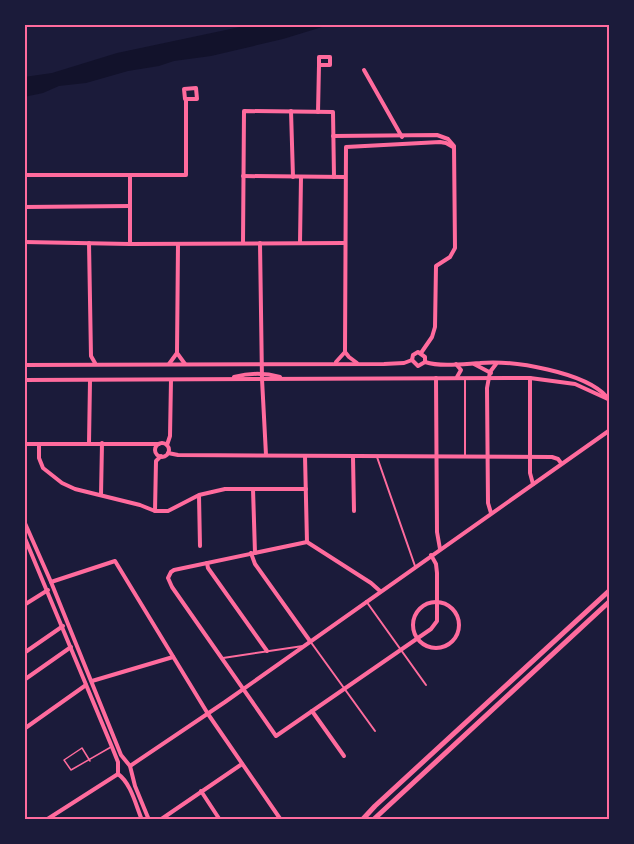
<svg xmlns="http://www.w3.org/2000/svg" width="634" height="844" font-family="Commissioner,sans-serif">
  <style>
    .water { fill: #12122b }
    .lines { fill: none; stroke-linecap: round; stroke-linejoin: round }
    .service { stroke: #ff6b9d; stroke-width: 1.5 }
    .pedestrian { stroke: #ff6b9d; stroke-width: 2 }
    .minor { stroke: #ff6b9d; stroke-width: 4 }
    .primary { stroke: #ff6b9d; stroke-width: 5 }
    .neatline { fill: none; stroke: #ff6b9d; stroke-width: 2 }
  </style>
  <rect width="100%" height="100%" fill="#1b1b3a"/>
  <path class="water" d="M254,24h78l-49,15 -72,17 -37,5 -15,5 -31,5 -42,12 -27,3 -16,7 -19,4v-20l28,-4 65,-20z"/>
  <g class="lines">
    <path class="service" d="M90,761l-8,-13 -18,12 7,10 40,-23"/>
    <g class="pedestrian">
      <path d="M377,457l38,109"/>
      <path d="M465,457v-78"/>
      <path d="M366,601l60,84"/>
      <path d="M310,641l65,90"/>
      <path d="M223,658l80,-12"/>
    </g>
    <g class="minor">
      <path d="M364,70l38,67"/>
      <path d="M196,88l1,11h-12l-1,-10z"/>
      <path d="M291,111l2,66"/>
      <path d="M318,112l1,-47h11v-8h-11v8"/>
      <path d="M333,136l104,-1 11,4 6,7 1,102 -5,9 -14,9 -1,61 -3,10 -11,16"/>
      <path d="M24,175h162v-76"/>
      <path d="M130,175v69"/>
      <path d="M243,176l102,1"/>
      <path d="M24,207l106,-1"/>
      <path d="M24,242l106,2 214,-1"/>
      <path d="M89,243l2,113 4,7"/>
      <path d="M243,243l1,-132 89,1 1,65"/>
      <path d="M260,243l2,136 4,76"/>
      <path d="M300,243l1,-66"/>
      <path d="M178,244l-1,109 8,11"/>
      <path d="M345,352l4,5 8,6"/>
      <path d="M412,360l1,-5 5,-3 7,5v5"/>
      <path d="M412,360l6,6 7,-4"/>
      <path d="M336,362l9,-10 1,-205 94,-5 6,1 7,4"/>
      <path d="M425,362c16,5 38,2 55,1 33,-3 105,9 127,34"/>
      <path d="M169,364l8,-11"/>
      <path d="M456,364l5,6 -4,7"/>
      <path d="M474,364l17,9"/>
      <path d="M24,365l360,-1 20,-1 8,-3"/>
      <path d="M234,377c15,-4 32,-4 46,0"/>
      <path d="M436,378l1,154 3,17"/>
      <path d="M530,378v95l3,11"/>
      <path d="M24,380l506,-2 45,6 35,16"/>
      <path d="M89,443l1,-62"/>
      <circle cx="162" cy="450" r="7"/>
      <path d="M24,444h135"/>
      <path d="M39,444v14l4,10 19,15 13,6 65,16 15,6h13l31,-16 26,-6h81"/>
      <path d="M167,445l3,-9 1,-56"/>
      <path d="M168,453l10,2 374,2 6,2 3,4"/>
      <path d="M305,456l2,86"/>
      <path d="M353,457l1,54"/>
      <path d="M253,489l2,64"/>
      <path d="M101,495l1,-52"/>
      <path d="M199,496l1,50"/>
      <path d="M155,511l1,-50 5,-5"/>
      <path d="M491,513l-3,-10 -1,-115 3,-16 6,-8"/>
      <path d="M24,521l27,61 70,173 9,11 5,20 14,34"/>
      <path d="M24,536l88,211 6,15v12"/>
      <path d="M251,553l4,11 55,77"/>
      <path d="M207,563l1,5 59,83"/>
      <path d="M51,582l64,-21 93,153 73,106"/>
      <path d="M380,591l-9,-8 -64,-41 -133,28 -3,2 -3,6 4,9 104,149 155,-107 6,-8v-48l-1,-9 -5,-9"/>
      <circle cx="436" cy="625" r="23"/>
      <path d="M24,605l24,-15"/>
      <path d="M24,653l39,-27"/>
      <path d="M24,680l47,-33"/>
      <path d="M92,681l81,-24"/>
      <path d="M312,711l32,45"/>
      <path d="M24,729l62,-44"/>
      <path d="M130,766l95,-64 385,-272"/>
      <path d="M118,774c13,9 18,32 24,46"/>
      <path d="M201,791l19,29"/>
      <path d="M46,820l72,-46"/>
      <path d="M160,820l82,-56"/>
    </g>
    <g class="primary">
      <path d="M362,820l13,-14 235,-216"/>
      <path d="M373,820l237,-219"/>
    </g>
  </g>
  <rect width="634" height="844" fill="none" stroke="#1b1b3a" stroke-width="51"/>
  <rect x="26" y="26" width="582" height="792" class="neatline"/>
</svg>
